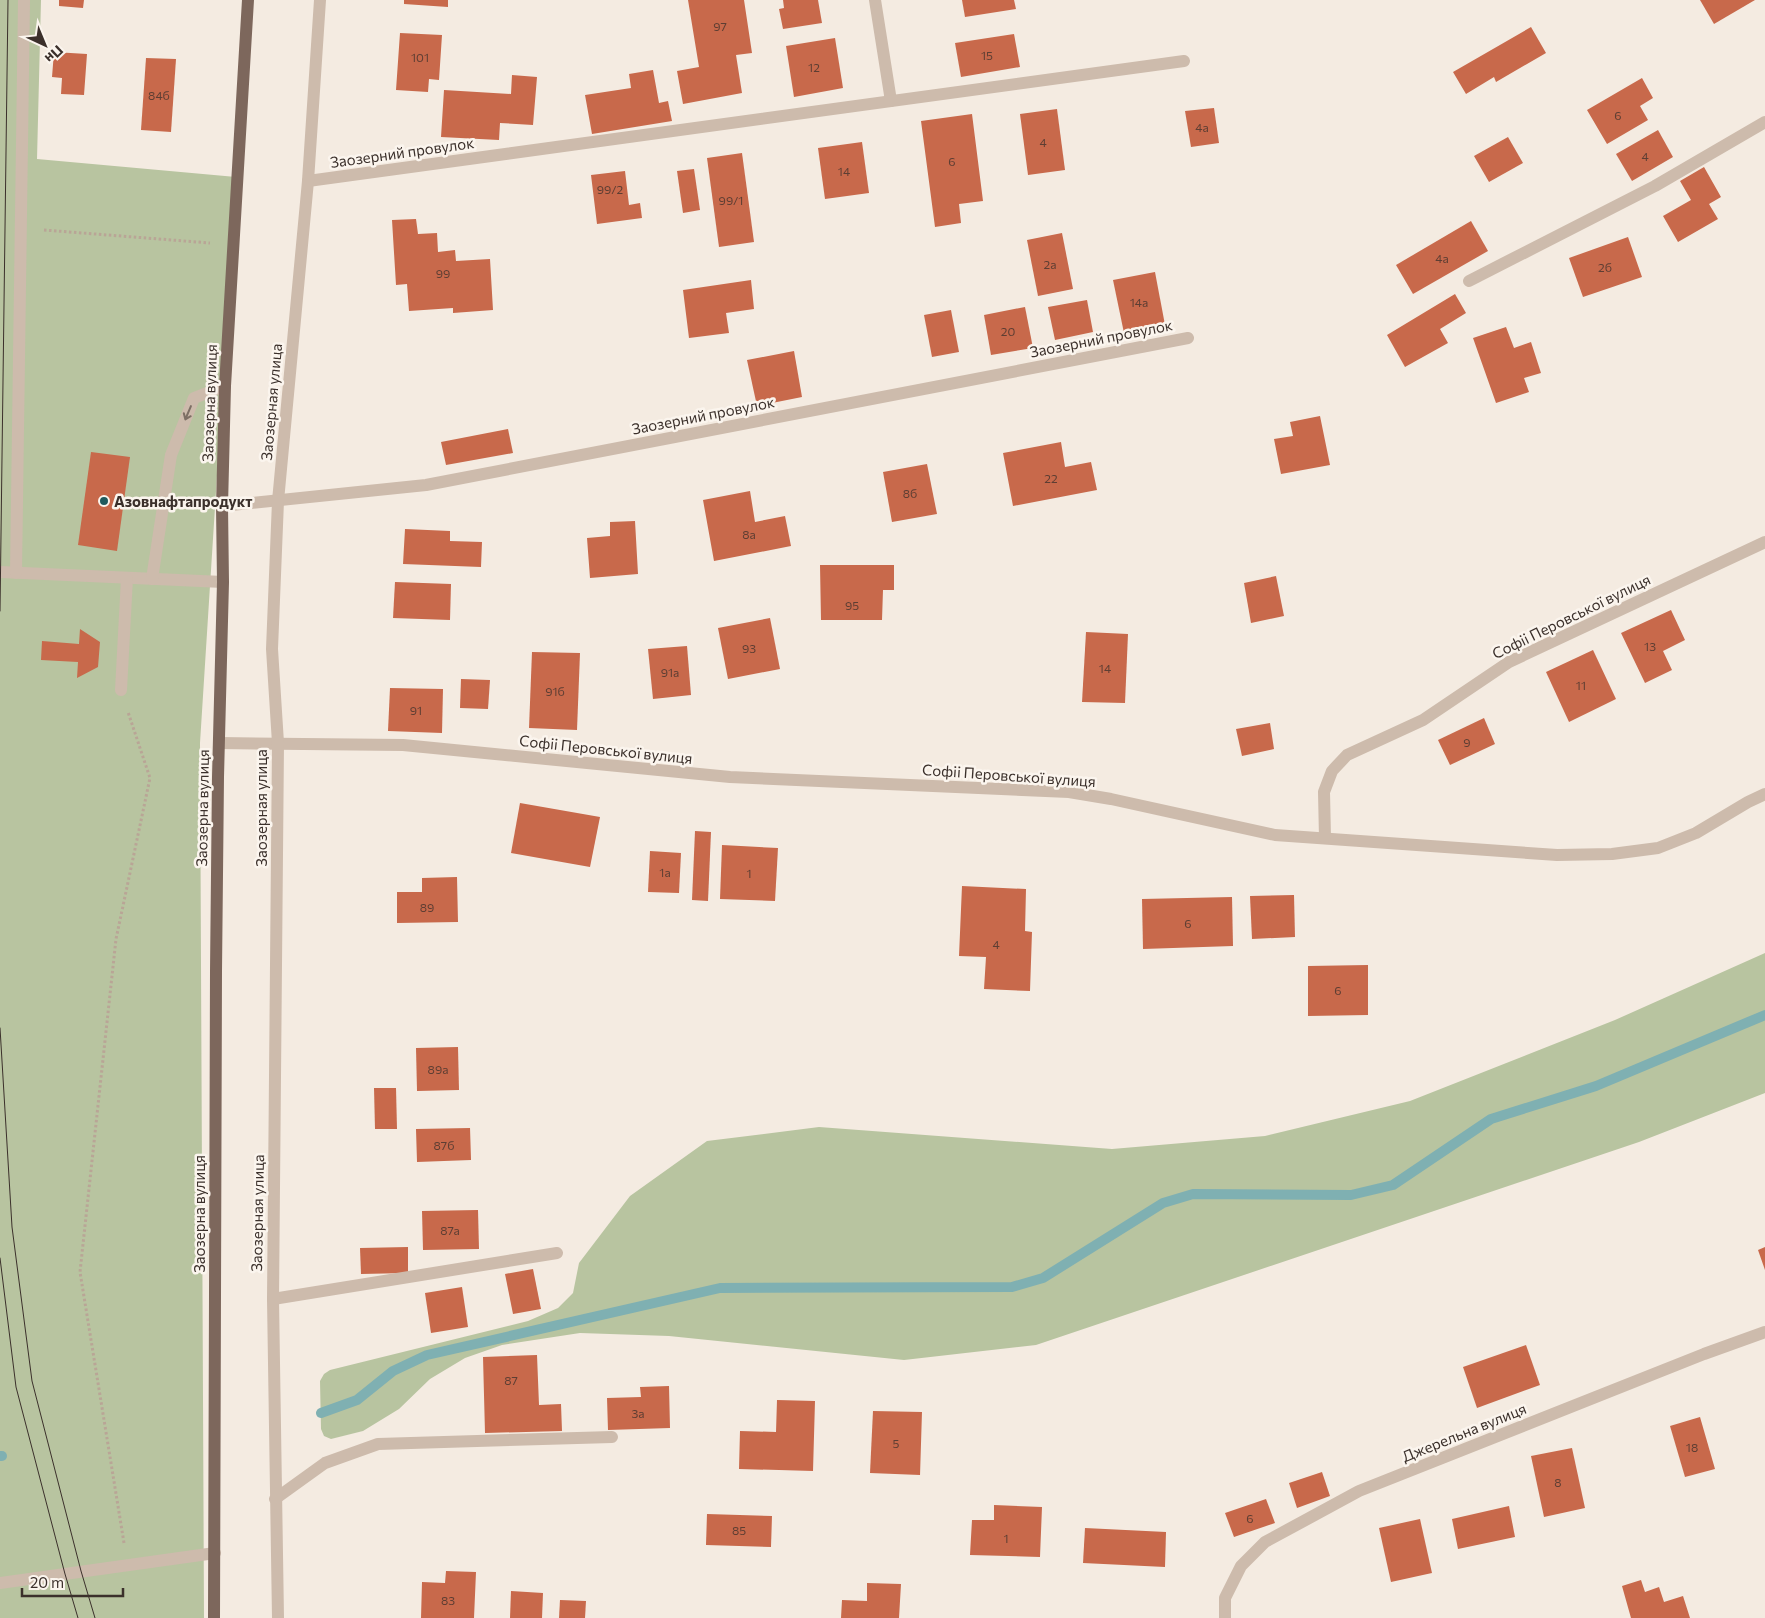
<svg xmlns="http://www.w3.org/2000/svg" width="1765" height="1618" font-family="Commissioner,sans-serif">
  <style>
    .green { fill: #b8c4a0 }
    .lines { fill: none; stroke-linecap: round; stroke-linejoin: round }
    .stream { stroke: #7fb0b2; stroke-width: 10 }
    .building { fill: #c8694b }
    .path { stroke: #b9a596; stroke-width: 3; stroke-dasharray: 2.5 2.5; stroke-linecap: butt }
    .service { stroke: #cdbbac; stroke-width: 12 }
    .minor { stroke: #cdbbac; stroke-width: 12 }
    .primary { stroke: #7d675c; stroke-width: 12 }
    .tram { stroke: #3b302b; stroke-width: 1 }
    .oneway { stroke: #7d6f65 }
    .poi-dot { fill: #1f5a5e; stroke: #fbf5ee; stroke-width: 2 }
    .labels { text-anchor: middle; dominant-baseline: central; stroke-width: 5; stroke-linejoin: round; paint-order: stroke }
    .number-label { font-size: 12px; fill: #5e3e33 }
    .street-label { font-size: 15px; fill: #3b302b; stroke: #fbf5ee }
    .poi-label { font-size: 15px; font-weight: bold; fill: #3b302b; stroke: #fbf5ee; text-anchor: start }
  </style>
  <rect width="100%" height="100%" fill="#f4ebe1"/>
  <g class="green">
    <path d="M0,0h41l-4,159 199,18 -36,566 4,875h-204z"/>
    <path d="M1765,953v140l-126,49 -603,203 -132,15 -235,-24 -89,-3 -78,12 -37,13 -35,21 -31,30 -36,22 -32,8 -7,-3 -3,-7 -1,-48 4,-7 6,-4 198,-49 30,-13 15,-15 6,-30 51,-67 77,-55 112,-14 293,22 153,-13 145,-35 205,-81z"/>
  </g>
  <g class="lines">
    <g class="stream">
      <path d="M321,1413l36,-13 36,-29 34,-16 293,-67 292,-1 31,-9 120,-75 30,-9 158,1 42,-10 98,-66 105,-33 169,-71"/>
      <path d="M0,1456h2"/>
    </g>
  </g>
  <g class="building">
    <path d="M59,0h25l-1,8 -24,-2z"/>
    <path d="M404,0h44v7l-44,-3z"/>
    <path d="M688,0h56l8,53 -16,2 6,38 -59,11 -6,-33 22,-4z"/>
    <path d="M783,0h35l4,23 -39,6 -4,-20 5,-1z"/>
    <path d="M962,0h52l2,9 -51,8z"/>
    <path d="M1700,0h55l-41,24z"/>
    <path d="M1531,27l15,26 -50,29 -2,-5 -28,17 -13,-22z"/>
    <path d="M400,33l42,2 -3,45 -10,-1 -1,13 -32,-2z"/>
    <path d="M1014,34l6,33 -59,10 -6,-34z"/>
    <path d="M835,38l8,50 -49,9 -8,-51z"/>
    <path d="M54,52l33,2 -3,41 -23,-1 1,-16 -10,-1z"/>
    <path d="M146,58l30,1 -5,73 -30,-2z"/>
    <path d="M653,70l6,33 9,-2 4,20 -80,13 -7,-39 46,-7 -2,-14z"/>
    <path d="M512,75l25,2 -4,48 -33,-2 -1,17 -58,-3 3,-47 67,4z"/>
    <path d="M1642,78l11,20 -13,8 8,14 -41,24 -20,-34z"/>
    <path d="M1214,108l5,35 -28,4 -6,-36z"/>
    <path d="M1057,109l8,61 -37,5 -8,-61z"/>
    <path d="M972,114l11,87 -24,3 2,19 -26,4 -14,-106z"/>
    <path d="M1658,130l15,27 -41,24 -16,-27z"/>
    <path d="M1508,137l15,26 -34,19 -15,-26z"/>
    <path d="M862,142l7,51 -44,6 -7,-51z"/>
    <path d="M742,153l12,89 -35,5 -12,-89z"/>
    <path d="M1704,167l17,30 -12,7 9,15 -40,23 -15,-26 28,-16 -11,-19z"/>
    <path d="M694,169l6,41 -17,3 -6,-42z"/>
    <path d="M625,171l4,34 11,-2 2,15 -45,6 -6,-49z"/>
    <path d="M416,219l2,15 19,-1 1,19 17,-2 1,11 34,-2 3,51 -40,3v-5l-44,3 -2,-27 -11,1 -4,-65z"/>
    <path d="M1471,221l17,30 -75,43 -17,-29z"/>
    <path d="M1062,233l11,56 -35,7 -11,-56z"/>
    <path d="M1628,237l14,40 -59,20 -14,-39z"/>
    <path d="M1155,272l10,53 -41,8 -11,-53z"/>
    <path d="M751,280l3,29 -28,4 3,20 -40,5 -6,-48z"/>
    <path d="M1455,294l11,19 -26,16 8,14 -43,24 -18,-32z"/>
    <path d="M1087,300l6,32 -38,8 -7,-33z"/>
    <path d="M1025,307l8,41 -42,7 -7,-40z"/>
    <path d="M951,310l8,42 -27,5 -8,-42z"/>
    <path d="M1506,327l8,21 17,-6 10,31 -17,5 5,14 -33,11 -23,-65z"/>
    <path d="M794,351l8,46 -45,9 -10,-46z"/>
    <path d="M1320,416l10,49 -49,9 -7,-35 19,-3 -3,-14z"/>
    <path d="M508,429l5,24 -67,12 -5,-23z"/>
    <path d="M1061,442l4,25 26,-5 6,28 -84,16 -10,-53z"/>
    <path d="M91,452l39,5 -13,94 -39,-6z"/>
    <path d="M927,464l10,50 -45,8 -9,-50z"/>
    <path d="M750,491l5,31 30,-6 6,30 -77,15 -11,-61z"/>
    <path d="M635,521l3,53 -48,4 -3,-40 23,-2v-14z"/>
    <path d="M405,529l45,2v10l32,1 -1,25 -78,-3z"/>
    <path d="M820,565h74v25h-11l-1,30h-61z"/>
    <path d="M1276,576l8,40 -33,7 -7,-40z"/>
    <path d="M395,582l56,2 -1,36 -57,-2z"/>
    <path d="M1671,610l14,30 -22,11 9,19 -27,13 -24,-50z"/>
    <path d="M770,618l10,51 -52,10 -10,-51z"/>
    <path d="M80,629l20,13 -2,25 -21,11 1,-16 -37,-2 1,-19 37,3z"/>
    <path d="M1086,632l42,2 -3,69 -43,-1z"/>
    <path d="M687,646l4,49 -38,4 -5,-50z"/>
    <path d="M1593,650l23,49 -47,23 -23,-50z"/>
    <path d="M532,652l48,1 -3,77 -48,-2z"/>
    <path d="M461,679l29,1 -2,29 -28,-1z"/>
    <path d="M390,688l53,1 -1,44 -54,-2z"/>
    <path d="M1484,718l11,26 -45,21 -12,-25z"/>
    <path d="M1270,723l4,26 -32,7 -6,-27z"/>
    <path d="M520,803l80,14 -10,50 -79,-14z"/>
    <path d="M695,831l16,1 -3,69 -16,-1z"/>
    <path d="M722,845l56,3 -3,53 -55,-2z"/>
    <path d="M650,851l31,2 -2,40 -31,-1z"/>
    <path d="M457,877l1,45 -61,1v-31h25v-14z"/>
    <path d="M962,886l64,3 -1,42 7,1 -2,59 -46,-2 2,-32 -27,-1z"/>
    <path d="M1294,895l1,42 -43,2 -2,-43z"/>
    <path d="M1232,897l1,49 -90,3 -1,-50z"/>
    <path d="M1368,965v50l-60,1v-50z"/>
    <path d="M458,1047l1,43 -42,1 -1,-43z"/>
    <path d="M374,1088h22l1,41h-22z"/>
    <path d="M470,1128l1,32 -54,2 -1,-33z"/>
    <path d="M478,1210l1,39 -56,1 -1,-39z"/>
    <path d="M408,1247v26l-47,1 -1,-26z"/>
    <path d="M1765,1247v23l-7,-20z"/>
    <path d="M533,1269l8,40 -28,5 -8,-40z"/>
    <path d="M462,1287l6,40 -37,6 -6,-40z"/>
    <path d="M1526,1345l14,40 -63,23 -14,-41z"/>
    <path d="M537,1355l2,50 22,-1 1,27 -77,2 -2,-76z"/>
    <path d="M669,1386l1,42 -62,2 -1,-32 34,-1 -1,-10z"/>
    <path d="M777,1400l38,1 -2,70 -74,-2 1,-38 36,1z"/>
    <path d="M873,1411l49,1 -2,63 -50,-2z"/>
    <path d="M1700,1417l15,52 -30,8 -15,-51z"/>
    <path d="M1572,1448l13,60 -41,9 -13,-61z"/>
    <path d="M1322,1472l8,24 -33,12 -8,-25z"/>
    <path d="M1266,1499l9,24 -41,14 -9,-24z"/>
    <path d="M994,1505l48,2 -2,50 -70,-2 2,-35h22z"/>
    <path d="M1509,1506l6,31 -57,12 -6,-30z"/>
    <path d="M707,1514l65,2 -1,31 -65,-2z"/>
    <path d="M1420,1519l12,54 -41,9 -12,-54z"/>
    <path d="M1085,1528l81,4 -1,35 -82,-4z"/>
    <path d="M446,1571l30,1 -2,46h-53l1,-36 23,1z"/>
    <path d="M1641,1580l4,12 14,-5 5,15 19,-6 7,22h-59l-9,-32z"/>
    <path d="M867,1583l34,1 -2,34h-58l1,-18 25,1z"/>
    <path d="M511,1591l32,2 -1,25h-32z"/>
    <path d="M560,1600l26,1 -1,17h-26z"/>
  </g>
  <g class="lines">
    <g class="path">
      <path d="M44,230l166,13"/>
      <path d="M124,1543l-44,-271 36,-333 34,-161 -22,-66"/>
    </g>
    <g class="service">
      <path d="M1469,281l186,-95 110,-64"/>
      <path d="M0,572l223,10"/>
      <path d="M16,573l8,-573"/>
      <path d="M152,579l19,-124 23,-57 31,-12"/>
      <path d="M121,690l6,-112"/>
      <path d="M273,1299l284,-46"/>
      <path d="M275,1499l50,-36 53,-19 234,-7"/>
      <path d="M0,1583l215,-30"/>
    </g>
    <g class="minor">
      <path d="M875,0l16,101"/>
      <path d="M308,181l876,-120"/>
      <path d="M222,506l204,-21 762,-147"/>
      <path d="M219,743l184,2 327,32 339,15 42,7 164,36 282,20 55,-1 46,-6 38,-15 52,-31 17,-8"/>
      <path d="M1325,838l-1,-46 8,-21 15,-16 76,-35 86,-58 256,-120"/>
      <path d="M278,1618l-5,-319 5,-556 -6,-94 6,-148 30,-320 12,-181"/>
      <path d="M1225,1618v-20l16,-32 24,-24 94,-51 345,-137 61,-22"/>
    </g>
    <path class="primary" d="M214,1618l2,-647 2,-194 5,-195 -1,-76 3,-120 23,-386"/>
    <g class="tram">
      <path d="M0,611l8,-611"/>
      <path d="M0,1028l12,199 20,154 49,190 14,47"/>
      <path d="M0,1258l16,129 49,187 13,44"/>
    </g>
  </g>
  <defs><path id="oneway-shaft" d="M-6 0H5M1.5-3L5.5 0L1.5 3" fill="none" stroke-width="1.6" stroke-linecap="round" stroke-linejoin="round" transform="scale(1.25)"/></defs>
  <use class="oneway" href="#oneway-shaft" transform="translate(188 413) rotate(113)"/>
  <circle class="poi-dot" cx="104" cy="501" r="5"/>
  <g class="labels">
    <g class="number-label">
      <text x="720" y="26">97</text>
      <text x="987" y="55">15</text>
      <text x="420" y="57">101</text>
      <text x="814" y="67">12</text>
      <text x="159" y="95">84б</text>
      <text x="1618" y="115">6</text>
      <text x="1202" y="127">4а</text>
      <text x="1043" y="142">4</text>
      <text x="1645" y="156">4</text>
      <text x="952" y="161">6</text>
      <text x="844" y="171">14</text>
      <text x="610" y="189">99/2</text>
      <text x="731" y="200">99/1</text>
      <text x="1442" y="258">4а</text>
      <text x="1050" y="264">2а</text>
      <text x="1605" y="267">2б</text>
      <text x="443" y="273">99</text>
      <text x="1139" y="302">14а</text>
      <text x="1008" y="331">20</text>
      <text x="1051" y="478">22</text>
      <text x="910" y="493">8б</text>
      <text x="749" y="534">8а</text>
      <text x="852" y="605">95</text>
      <text x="1650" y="646">13</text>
      <text x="749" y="648">93</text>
      <text x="1105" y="668">14</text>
      <text x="670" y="672">91а</text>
      <text x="1581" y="685">11</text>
      <text x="555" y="691">91б</text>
      <text x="416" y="710">91</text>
      <text x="1467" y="742">9</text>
      <text x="665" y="872">1а</text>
      <text x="749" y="873">1</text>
      <text x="427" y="907">89</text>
      <text x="1188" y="923">6</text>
      <text x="996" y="944">4</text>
      <text x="1338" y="990">6</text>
      <text x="438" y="1069">89а</text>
      <text x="444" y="1145">87б</text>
      <text x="450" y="1230">87а</text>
      <text x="511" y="1380">87</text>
      <text x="638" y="1413">3а</text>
      <text x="896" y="1443">5</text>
      <text x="1692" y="1447">18</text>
      <text x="1558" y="1482">8</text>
      <text x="1250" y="1518">6</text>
      <text x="739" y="1530">85</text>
      <text x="1006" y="1538">1</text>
      <text x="448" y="1600">83</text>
    </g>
    <g class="street-label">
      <text transform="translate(402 152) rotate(-8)">Заозерний провулок</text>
      <text transform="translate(1101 338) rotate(-11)">Заозерний провулок</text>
      <text transform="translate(271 402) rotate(-85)">Заозерная улица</text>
      <text transform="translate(209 403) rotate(-88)">Заозерна вулиця</text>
      <text transform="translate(703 415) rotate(-11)">Заозерний провулок</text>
      <text transform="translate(1571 616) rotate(-26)">Софіі Перовської вулиця</text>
      <text transform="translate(606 749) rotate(6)">Софіі Перовської вулиця</text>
      <text transform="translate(1009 775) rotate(4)">Софіі Перовської вулиця</text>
      <text transform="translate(202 808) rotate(-89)">Заозерна вулиця</text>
      <text transform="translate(261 808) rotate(-90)">Заозерная улица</text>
      <text transform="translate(257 1213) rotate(-89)">Заозерная улица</text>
      <text transform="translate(199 1214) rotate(-90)">Заозерна вулиця</text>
      <text transform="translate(1464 1432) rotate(-22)">Джерельна вулиця</text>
    </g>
    <g class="poi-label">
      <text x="114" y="501">Азовнафтапродукт</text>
    </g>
  </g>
  <g transform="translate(45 45) rotate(136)" stroke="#fbf5ee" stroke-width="4" paint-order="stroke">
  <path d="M0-4L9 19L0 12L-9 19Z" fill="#3b302b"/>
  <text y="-8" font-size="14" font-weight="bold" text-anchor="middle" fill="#3b302b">Пн</text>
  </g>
  <path d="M22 1588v8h101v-8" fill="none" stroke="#3b302b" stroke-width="2.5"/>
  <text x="30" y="1588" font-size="15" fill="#3b302b" stroke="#fbf5ee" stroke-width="4" paint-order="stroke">20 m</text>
</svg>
